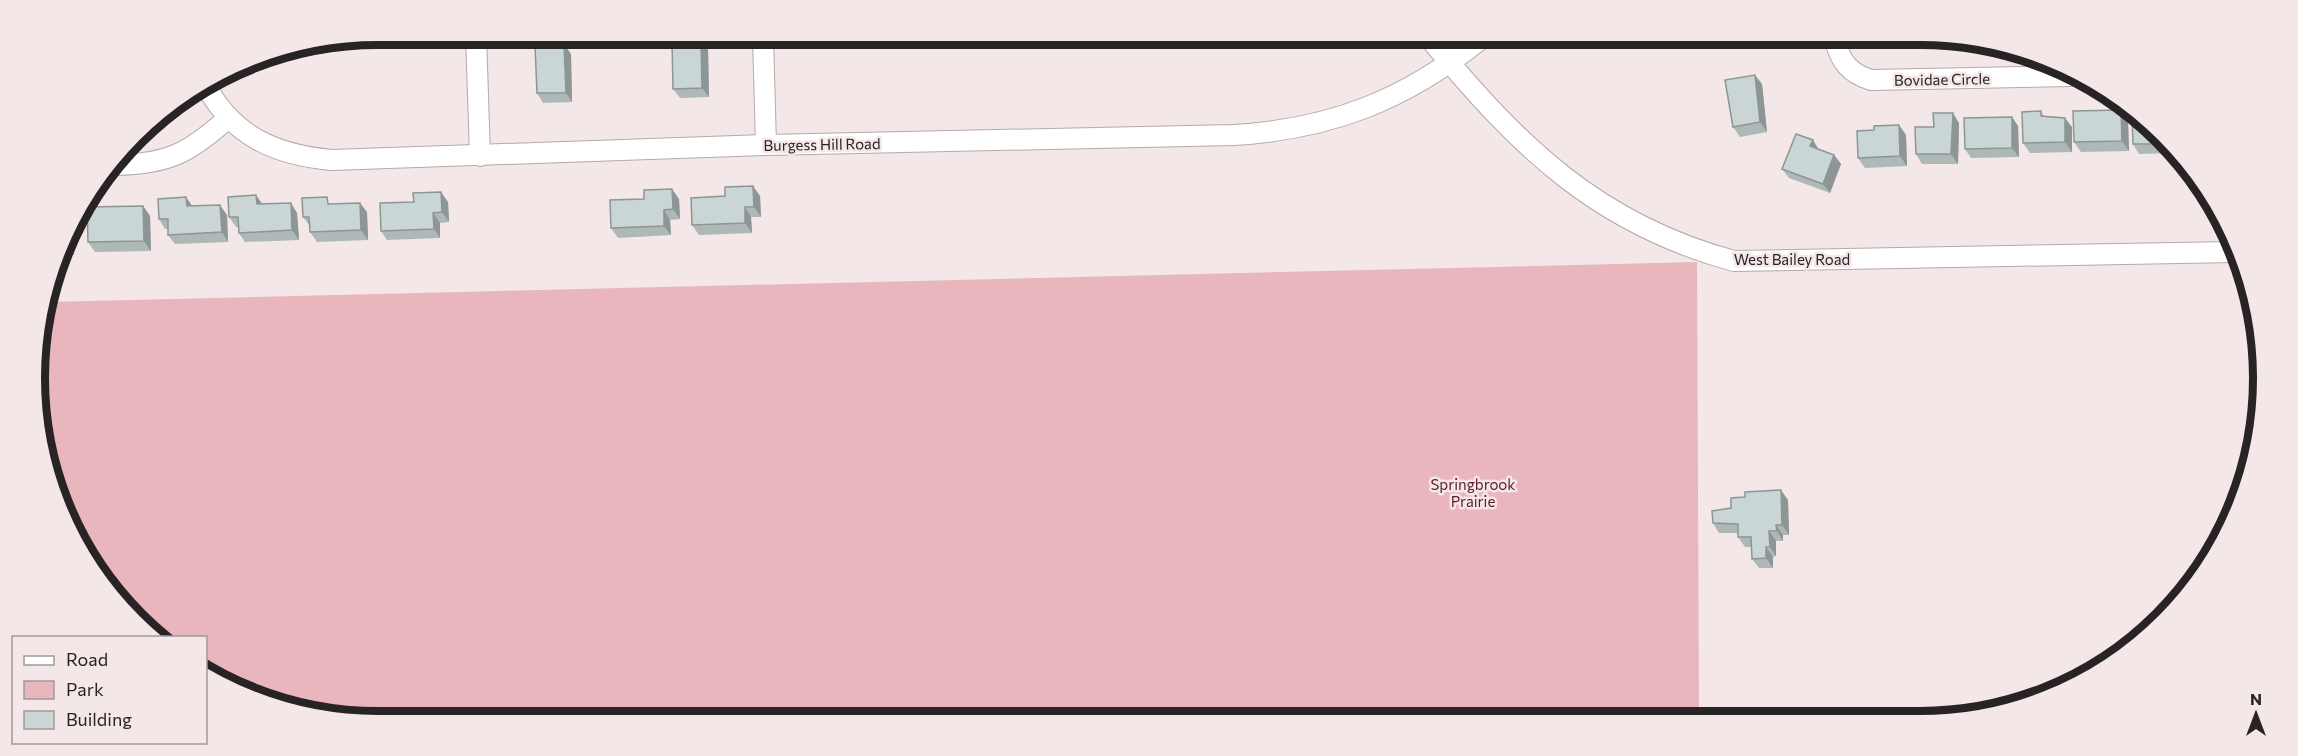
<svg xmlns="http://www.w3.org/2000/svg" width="2298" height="756" font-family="Commissioner,sans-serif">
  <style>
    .green { fill: #e9b6be }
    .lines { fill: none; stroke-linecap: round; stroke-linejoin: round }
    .street-casing { stroke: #b5a9aa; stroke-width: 22 }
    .street { stroke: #fff; stroke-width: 20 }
    .wall { fill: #adb8b7 }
    .shaded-wall { fill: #8d9695 }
    .building { fill: #c9d6d5; stroke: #8d9695; stroke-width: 1.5 }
    .labels { text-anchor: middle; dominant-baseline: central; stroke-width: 5; stroke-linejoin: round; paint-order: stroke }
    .street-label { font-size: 15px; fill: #282324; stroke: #f3e7e8 }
    .park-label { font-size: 15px; fill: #5e192c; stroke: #f3e7e8 }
    .rim { fill: none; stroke: #282324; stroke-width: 8 }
  </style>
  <rect width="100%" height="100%" fill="#f3e7e8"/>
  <path class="green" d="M1697,262l2,456 -1388,-3 -105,-44v-33l-45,-1 -68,-68 -47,-102 -9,-133 10,-32z"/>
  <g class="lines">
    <g class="street-casing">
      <g id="street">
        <path d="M476,35l4,121"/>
        <path d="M763,36l3,109"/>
        <path d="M1430,39c88,107 167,185 304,222l499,-9"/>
        <path d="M1835,41c6,21 14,32 36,39l200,-4"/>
        <path d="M206,86c28,51 70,69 126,74l434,-15 468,-10c98,-6 171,-35 247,-96"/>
        <path d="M116,165c52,-1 73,-12 111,-46"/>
      </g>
    </g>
    <use href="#street" class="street"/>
  </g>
  <g class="wall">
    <path d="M1742,40h31v4h-28z"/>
    <path d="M708,49l1,48 -29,1 -7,-9z"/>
    <path d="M571,54l1,48 -29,1 -6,-10z"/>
    <path d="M1762,84l5,48 -27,5 -7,-10z"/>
    <path d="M2121,110l7,10 1,31 -48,1 -7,-10z"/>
    <path d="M2041,111l3,5 28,11v25l-42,1 -7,-10z"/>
    <path d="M2132,113l40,40 -33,1 -6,-10z"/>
    <path d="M2012,117l6,9 1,31 -48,1 -6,-9z"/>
    <path d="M1959,123l-1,41h-36l-6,-10 18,-27z"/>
    <path d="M1899,125l7,10 1,31 -42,2 -7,-10 16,-28z"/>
    <path d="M1818,149l16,6 7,9 -11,29 -41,-15 -7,-9z"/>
    <path d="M760,196l1,21h-10l1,16 -53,2 -7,-10z"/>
    <path d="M679,199l1,20 -10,1 1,15 -53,3 -7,-10z"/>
    <path d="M448,202l1,20 -9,1v15l-53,2 -6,-9z"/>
    <path d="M262,204l35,9 2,27 -54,2 -6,-9 -1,-6h-2l-7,-10z"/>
    <path d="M332,204l35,8 1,28 -51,2 -7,-10v-6l-7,-9z"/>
    <path d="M143,206l7,10 1,35 -56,1 -7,-10z"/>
    <path d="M192,206l35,9 1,27 -53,2 -7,-9v-6h-3l-6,-10z"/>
    <path d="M77,217v16h-4l1,22 -13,1 9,-30z"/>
    <path d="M1788,500l1,35h-6v6h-7v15l-3,1v11h-14l-7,-9v-12h-7l-7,-10v-4h-19l-6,-10z"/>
  </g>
  <g class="shaded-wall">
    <path d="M701,39l7,10 1,48 -7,-9z"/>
    <path d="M564,44l7,10 1,48 -6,-9z"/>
    <path d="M1755,75l7,9 5,48 -7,-10z"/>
    <path d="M2121,110l7,10 1,31 -7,-10z"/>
    <path d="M1953,113l6,10 -1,41 -7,-10z"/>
    <path d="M2012,117l6,9 1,31 -7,-9z"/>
    <path d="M2065,118l7,9v25l-7,-10z"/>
    <path d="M1899,125l7,10 1,31 -7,-10z"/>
    <path d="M1813,140l6,10 -9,-4z"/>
    <path d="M1834,155l7,9 -11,29 -7,-9z"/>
    <path d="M753,186l7,10 1,21 -7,-10z"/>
    <path d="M672,189l7,10 1,20 -7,-10z"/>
    <path d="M441,192l7,10 1,20 -7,-10z"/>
    <path d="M256,195l7,10 -6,-1z"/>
    <path d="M186,197l7,10 -6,-1z"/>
    <path d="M291,203l6,10 2,27 -7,-10z"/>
    <path d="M360,203l7,9 1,28 -7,-10z"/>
    <path d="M220,205l7,10 1,27 -6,-10z"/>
    <path d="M143,206l7,10 1,35 -7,-10z"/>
    <path d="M745,207l6,10 1,16 -7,-10z"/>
    <path d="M664,210l6,10 1,15 -7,-9z"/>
    <path d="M433,213l7,10v15l-6,-9z"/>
    <path d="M77,217v16l-6,-9z"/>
    <path d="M69,228l4,5 1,22 -7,-10v-8z"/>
    <path d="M1781,490l7,10 1,35 -7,-10z"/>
    <path d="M1776,525l7,10v6l-6,-10z"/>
    <path d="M1769,531l7,10v15l-6,-9z"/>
    <path d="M1766,547l7,10v11l-7,-10z"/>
  </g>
  <g class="building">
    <path d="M701,39l1,49 -29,1 -1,-49z"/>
    <path d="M564,44l2,49h-29l-2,-48z"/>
    <path d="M1755,75l5,47 -27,5 -8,-47z"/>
    <path d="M2121,110l1,31 -48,1 -1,-31z"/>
    <path d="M2041,111v5l24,2v24l-42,1 -1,-31z"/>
    <path d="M1933,113h20l-2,41h-35l-1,-27h19z"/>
    <path d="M2132,113l30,31h-29z"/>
    <path d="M2012,117v31l-47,1 -1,-31z"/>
    <path d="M1899,125l1,31 -42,2 -1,-27 17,-1v-4z"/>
    <path d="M1796,134l17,6 -3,6 24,9 -11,29 -41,-15z"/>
    <path d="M753,186l1,21h-9v16l-53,2 -1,-27 34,-2v-9z"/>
    <path d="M672,189l1,20 -9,1v16l-53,2 -1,-28 34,-1v-9z"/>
    <path d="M441,192l1,20 -9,1 1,16 -53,2 -1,-28 34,-1 -1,-9z"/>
    <path d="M256,195l1,9 34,-1 1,27 -53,3 -1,-16h-9l-1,-20z"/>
    <path d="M186,197l1,9 33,-1 2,27 -54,3v-16h-9l-1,-20z"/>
    <path d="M327,197l1,7 32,-1 1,27 -51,2 -1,-15h-6l-1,-19z"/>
    <path d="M143,206l1,35 -56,1 -1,-35z"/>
    <path d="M67,237v8h-3z"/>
    <path d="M1781,490l1,35h-6l1,6h-8l1,16h-4v11l-14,1 -1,-22h-13v-13l-25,-1 -1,-12 19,-3v-10l14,-1v-5z"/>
  </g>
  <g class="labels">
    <g class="street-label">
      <text transform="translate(1942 79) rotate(-1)">Bovidae Circle</text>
      <text transform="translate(822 144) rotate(-1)">Burgess Hill Road</text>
      <text x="1792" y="259">West Bailey Road</text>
    </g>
    <g class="park-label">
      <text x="1473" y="484">Springbrook<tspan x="1473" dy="17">Prairie</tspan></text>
    </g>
  </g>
  <path d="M0 0H2298V756H0ZM378 45H1920A333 333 0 0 1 2253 378V378A333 333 0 0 1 1920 711H378A333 333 0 0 1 45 378V378A333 333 0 0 1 378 45Z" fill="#f3e7e8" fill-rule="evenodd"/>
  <path class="rim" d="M378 45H1920A333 333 0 0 1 2253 378V378A333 333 0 0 1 1920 711H378A333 333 0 0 1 45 378V378A333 333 0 0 1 378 45Z"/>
  <rect x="12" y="636" width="195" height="108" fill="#f3e7e8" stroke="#a2999a" stroke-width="1.5"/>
  <rect x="24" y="656" width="30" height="9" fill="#ffffff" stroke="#a2999a" stroke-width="1.5"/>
  <text x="66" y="666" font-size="18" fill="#282324">Road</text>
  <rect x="24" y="681" width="30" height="18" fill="#e9b6be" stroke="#a2999a" stroke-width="1.5"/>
  <text x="66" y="696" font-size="18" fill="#282324">Park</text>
  <rect x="24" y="711" width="30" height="18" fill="#c9d6d5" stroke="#a2999a" stroke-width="1.5"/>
  <text x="66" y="726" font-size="18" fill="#282324">Building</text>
  <g transform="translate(2256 714)" stroke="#f3e7e8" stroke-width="4.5" paint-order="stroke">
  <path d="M0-4.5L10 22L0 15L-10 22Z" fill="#282324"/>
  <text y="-9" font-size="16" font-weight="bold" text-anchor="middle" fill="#282324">N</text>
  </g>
</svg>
